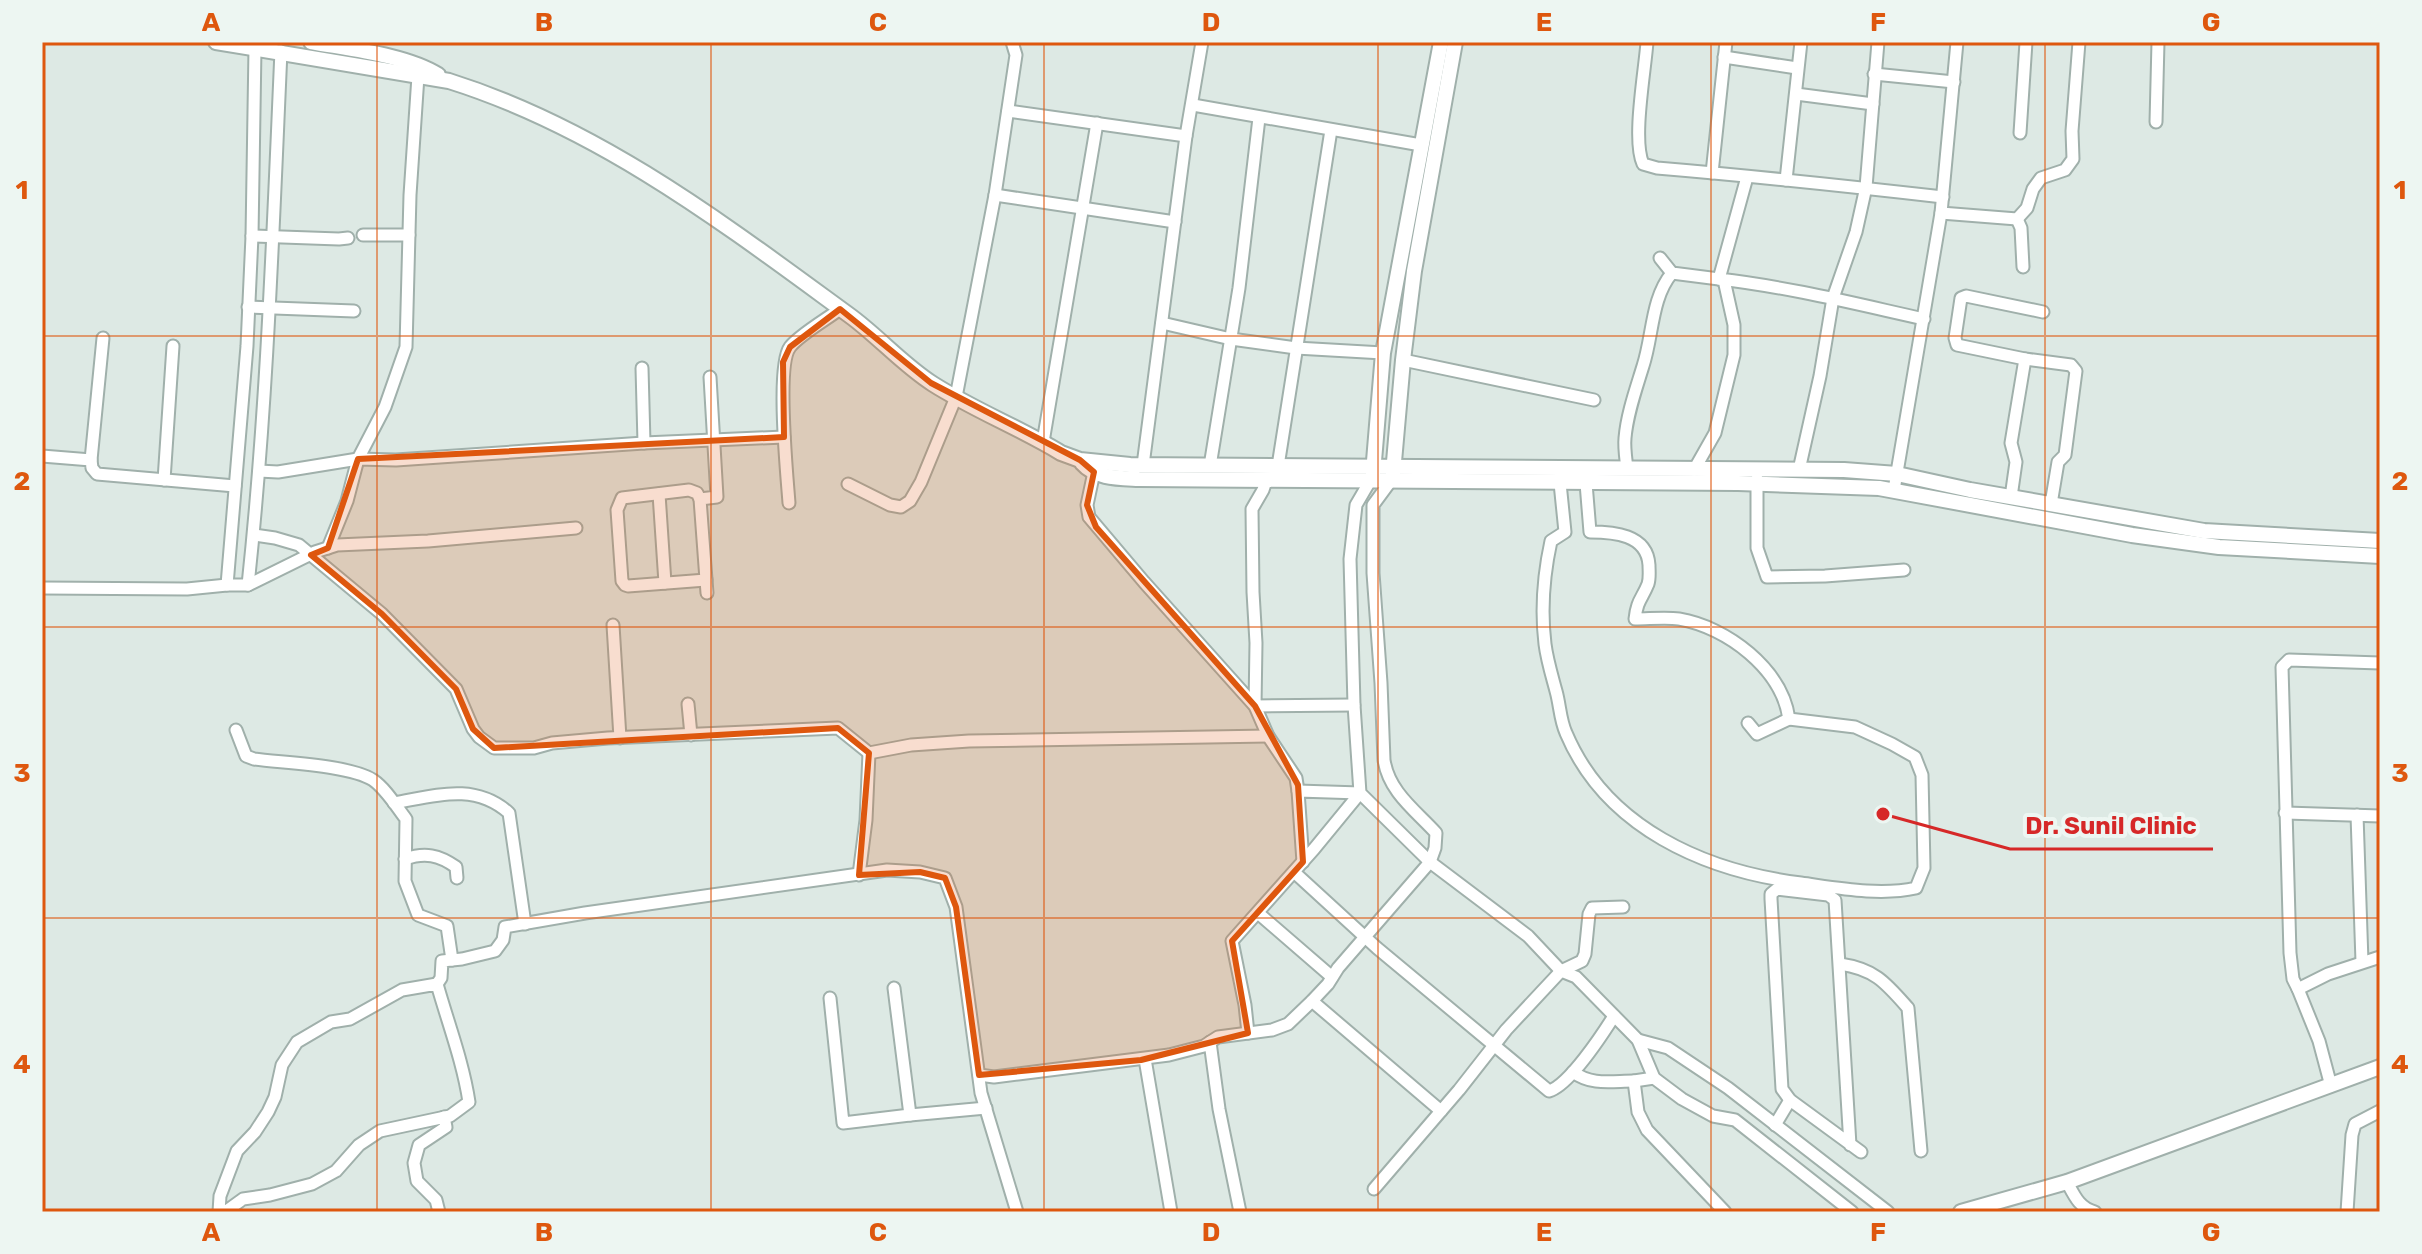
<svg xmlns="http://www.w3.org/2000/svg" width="2422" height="1254" font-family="Rubik,sans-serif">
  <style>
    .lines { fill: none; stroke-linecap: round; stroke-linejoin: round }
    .minor-casing { stroke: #a0b0ab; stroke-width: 15 }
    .tertiary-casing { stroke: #a0b0ab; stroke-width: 18 }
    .minor { stroke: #fff; stroke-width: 11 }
    .tertiary { stroke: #fff; stroke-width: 14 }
    .marked { fill: #de570e; fill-opacity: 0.2; stroke: #de570e; stroke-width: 6; stroke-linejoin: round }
    .grid { fill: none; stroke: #de570e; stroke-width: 2; stroke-opacity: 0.55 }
    .leader { fill: none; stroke: #d62828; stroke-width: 3 }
    .callout-dot { fill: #d62828; stroke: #edf6f2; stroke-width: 3 }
    .callout-label { font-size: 24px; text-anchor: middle; font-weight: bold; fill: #d62828; stroke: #edf6f2; stroke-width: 8; stroke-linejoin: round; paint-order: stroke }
    .neatline { fill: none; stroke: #de570e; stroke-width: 3 }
    .grid-label { font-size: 26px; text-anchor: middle; font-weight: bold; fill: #de570e }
  </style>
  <rect width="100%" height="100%" fill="#dde9e4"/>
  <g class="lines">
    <g class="minor-casing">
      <g id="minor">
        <path d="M1647,42c-2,29 -15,98 -4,122l14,4c95,8 190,18 286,29"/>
        <path d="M1724,57l73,11"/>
        <path d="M1874,74l80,8"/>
        <path d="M1796,94l77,10"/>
        <path d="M1193,105l228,40"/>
        <path d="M1008,111l178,25"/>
        <path d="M2156,122l2,-80"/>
        <path d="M2020,133l6,-91"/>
        <path d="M1712,173l14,-131"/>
        <path d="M1747,177l-28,102c70,8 137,25 205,40"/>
        <path d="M1786,180l15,-138"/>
        <path d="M995,195l180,27"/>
        <path d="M1941,213l76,6 10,-11 6,-19 8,-11 24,-8 8,-11 -1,-28 7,-89"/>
        <path d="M2017,219l4,9 2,39"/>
        <path d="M363,235h46"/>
        <path d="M252,236l87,3 9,-1"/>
        <path d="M1660,258l12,15 47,6"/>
        <path d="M248,307l106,4"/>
        <path d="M1162,323l69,16 65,9 87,5"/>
        <path d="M2025,359l46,6 5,6 -11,84 -7,7 -7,42"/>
        <path d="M1403,360l191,40"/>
        <path d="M642,368l2,75"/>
        <path d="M1043,442l54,-319"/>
        <path d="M42,456l49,4 1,8 5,6 138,12"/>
        <path d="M91,460l12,-122"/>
        <path d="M1143,465l43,-329 16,-94"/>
        <path d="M1210,466l29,-178 20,-170"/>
        <path d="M1278,466l53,-336"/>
        <path d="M1627,469c-1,-10 -3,-21 -2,-31 2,-24 11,-49 18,-72 10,-30 8,-68 29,-93"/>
        <path d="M1694,470l21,-37 19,-78v-30l-10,-45"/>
        <path d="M1799,470l21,-94 13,-78 23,-66 10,-45 12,-145"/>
        <path d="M259,471l19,1 80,-13 38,1 248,-17 140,-6"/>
        <path d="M1094,472l-7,33 2,12 55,65 111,124 13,30 28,42 2,13"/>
        <path d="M1757,479v69l10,29 58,-1 79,-6"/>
        <path d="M164,480l9,-134"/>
        <path d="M1266,481l-3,9 -11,19 1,83 3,51 -1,63 99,-1"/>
        <path d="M1370,481l-14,24 -6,54 4,146 6,88 70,69 98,74 33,35 15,6 62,63 16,38 28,21 31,17 22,4 117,92"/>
        <path d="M1560,483l5,49 -14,9c-7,32 -10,70 -6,103 2,16 7,32 11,47 4,14 4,29 10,42 40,95 139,138 235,150 37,5 79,13 115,5l8,-20 -2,-93 -7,-18 -23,-13 -37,-17 -66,-8c-7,-50 -62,-92 -110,-100 -13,-2 -30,0 -44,0 2,-19 7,-20 13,-35 2,-6 1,-13 1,-19 -2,-31 -36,-33 -59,-33l-4,-49"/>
        <path d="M848,484l42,21 11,2 9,-6 11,-19 35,-85 39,-202 21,-140 -4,-13"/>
        <path d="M1894,490l47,-277 16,-171"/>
        <path d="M659,494l6,89"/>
        <path d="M2011,497l5,-35 -5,-19 14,-84 -68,-14 -2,-7 6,-40 5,-2 77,16"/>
        <path d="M700,499l-3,-6 -8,-3 -67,8 -5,12 5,71 3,4 3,1 78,-6"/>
        <path d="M789,503c-2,-27 -13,-138 1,-156 9,-12 37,-28 50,-38"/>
        <path d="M254,535l21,3 24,7 83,69 74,75 17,40 6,8 15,11h40l18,-5 56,-5 230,-10 31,25"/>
        <path d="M328,548l19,-47 11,-42 27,-52 21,-60 4,-152 8,-119"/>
        <path d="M227,585l20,-239 5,-110 3,-188"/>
        <path d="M248,585c19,-177 25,-355 33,-534"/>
        <path d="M42,588l145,1 40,-4h21l67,-33 22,-7 91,-4 148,-13"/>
        <path d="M707,593l-7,-94 17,-2 -7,-120"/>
        <path d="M613,625l7,113"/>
        <path d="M688,704l3,31"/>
        <path d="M1748,723l9,11 32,-15"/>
        <path d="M236,730l10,26 8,3c29,4 96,6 119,21 13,9 23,26 33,39l-1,62 13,34 29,11 5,34"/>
        <path d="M869,753l42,-8 58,-4 299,-5"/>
        <path d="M394,803c41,-7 80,-21 115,10l16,111"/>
        <path d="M2285,813l95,3"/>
        <path d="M2357,815l5,147"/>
        <path d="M405,859c20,-7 34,-4 51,8l1,11"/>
        <path d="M1303,862l-5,-71 62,2"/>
        <path d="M1294,872l83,76 172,143c20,-6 53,-56 65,-75"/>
        <path d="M859,875l7,-55 3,-67"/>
        <path d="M1258,913l74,64"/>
        <path d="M1840,964c35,5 46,19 68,44l13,143"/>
        <path d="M437,984l4,-6 1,-17 20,-2 33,-8 8,-11 2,-13 80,-14 302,-43 33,2 25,6 11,29 25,186 36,119"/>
        <path d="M894,988l16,127 76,-7"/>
        <path d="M2298,989l-5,-10 -3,-26 -8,-286 7,-7 91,3"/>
        <path d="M830,998l13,125 67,-8"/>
        <path d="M1312,1001l129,110"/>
        <path d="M1248,1033l-3,-28 -13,-64 82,-92 46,-56"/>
        <path d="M1638,1040l30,8 60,40 160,124"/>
        <path d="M1210,1042l9,67 21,103"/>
        <path d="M1145,1059l26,153"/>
        <path d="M1573,1072c19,14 39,9 61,9"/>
        <path d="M979,1075l15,2 24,-3 151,-19 35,-9 14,-9 54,-7 16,-6 24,-23 16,-17 10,-16 92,-106 5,-14 1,-15c-21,-23 -47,-41 -52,-73l-3,-77 -8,-110v-68l17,-23"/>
        <path d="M1654,1078l-20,3 4,31 9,18 78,82"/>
        <path d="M2331,1086l-12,-45 -21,-52 30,-15 52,-17"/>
        <path d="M1775,1125l15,-25"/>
        <path d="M1850,1145l-15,-245 -7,-5 -51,-6 -6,5v5l11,190 8,11 71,52"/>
        <path d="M2067,1182c7,13 12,26 28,30"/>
        <path d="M1374,1189l85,-99 47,-60 55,-59 21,-10 3,-7 4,-40 3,-6 31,-1"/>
        <path d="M219,1212l1,-16 17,-45 18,-19 13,-20 7,-15 7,-32 15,-23 34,-20 19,-3 52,-29 35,-6c11,39 26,78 32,118l-19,14 -70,15 -21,14 -23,26 -24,13 -42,11 -27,4 -18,13"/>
        <path d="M439,1212l-3,-12 -19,-19 -3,-18 5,-18 27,-18 -2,-10"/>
        <path d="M2347,1212l5,-77 3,-11 25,-13"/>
      </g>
    </g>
    <g class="tertiary-casing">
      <g id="tertiary">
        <path d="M216,42l233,39c150,47 274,142 400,234 29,21 54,50 84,69 41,26 87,44 128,69l19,7 50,5 714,5 53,4 73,16 234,41 176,10"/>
        <path d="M311,42c38,7 95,13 127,33"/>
        <path d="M1082,463c14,16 38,15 57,16l599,4 141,5 253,47 87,12 161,9"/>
        <path d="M1373,473l10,-120 58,-311"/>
        <path d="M1393,473l10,-113 11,-89 41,-229"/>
        <path d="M1961,1212l106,-30 313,-115"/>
      </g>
    </g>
    <use href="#minor" class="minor"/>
    <use href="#tertiary" class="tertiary"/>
  </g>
  <path class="marked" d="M840,309l91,74 149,77 14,12 -7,33 9,22 159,179 43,79 5,77 -71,79 16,92 -107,27 -162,15 -23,-168 -11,-29 -25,-6 -61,3 10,-122 -31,-25 -344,20 -21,-19 -17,-40 -74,-75 -71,-59 17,-7 30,-89 426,-22 -1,-75 7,-15z"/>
  <path class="grid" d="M377,42v1170M711,42v1170M1044,42v1170M1378,42v1170M1711,42v1170M2045,42v1170M42,336h2338M42,627h2338M42,918h2338"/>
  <path class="leader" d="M1883 814L2010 849H2213"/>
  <circle class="callout-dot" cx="1883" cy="814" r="8"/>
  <g class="callout-label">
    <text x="2111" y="834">Dr. Sunil Clinic</text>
  </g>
  <rect width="2422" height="1254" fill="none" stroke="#edf6f2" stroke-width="88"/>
  <rect x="44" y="44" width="2334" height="1166" class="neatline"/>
  <g class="grid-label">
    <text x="211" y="31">A</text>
    <text x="544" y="31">B</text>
    <text x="878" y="31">C</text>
    <text x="1211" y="31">D</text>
    <text x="1544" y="31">E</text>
    <text x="1878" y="31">F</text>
    <text x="2211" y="31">G</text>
    <text x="22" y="199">1</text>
    <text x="2400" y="199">1</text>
    <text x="22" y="490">2</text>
    <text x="2400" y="490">2</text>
    <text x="22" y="782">3</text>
    <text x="2400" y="782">3</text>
    <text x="22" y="1073">4</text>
    <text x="2400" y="1073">4</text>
    <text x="211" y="1241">A</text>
    <text x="544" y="1241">B</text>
    <text x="878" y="1241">C</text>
    <text x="1211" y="1241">D</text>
    <text x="1544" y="1241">E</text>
    <text x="1878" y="1241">F</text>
    <text x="2211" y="1241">G</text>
  </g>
</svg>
